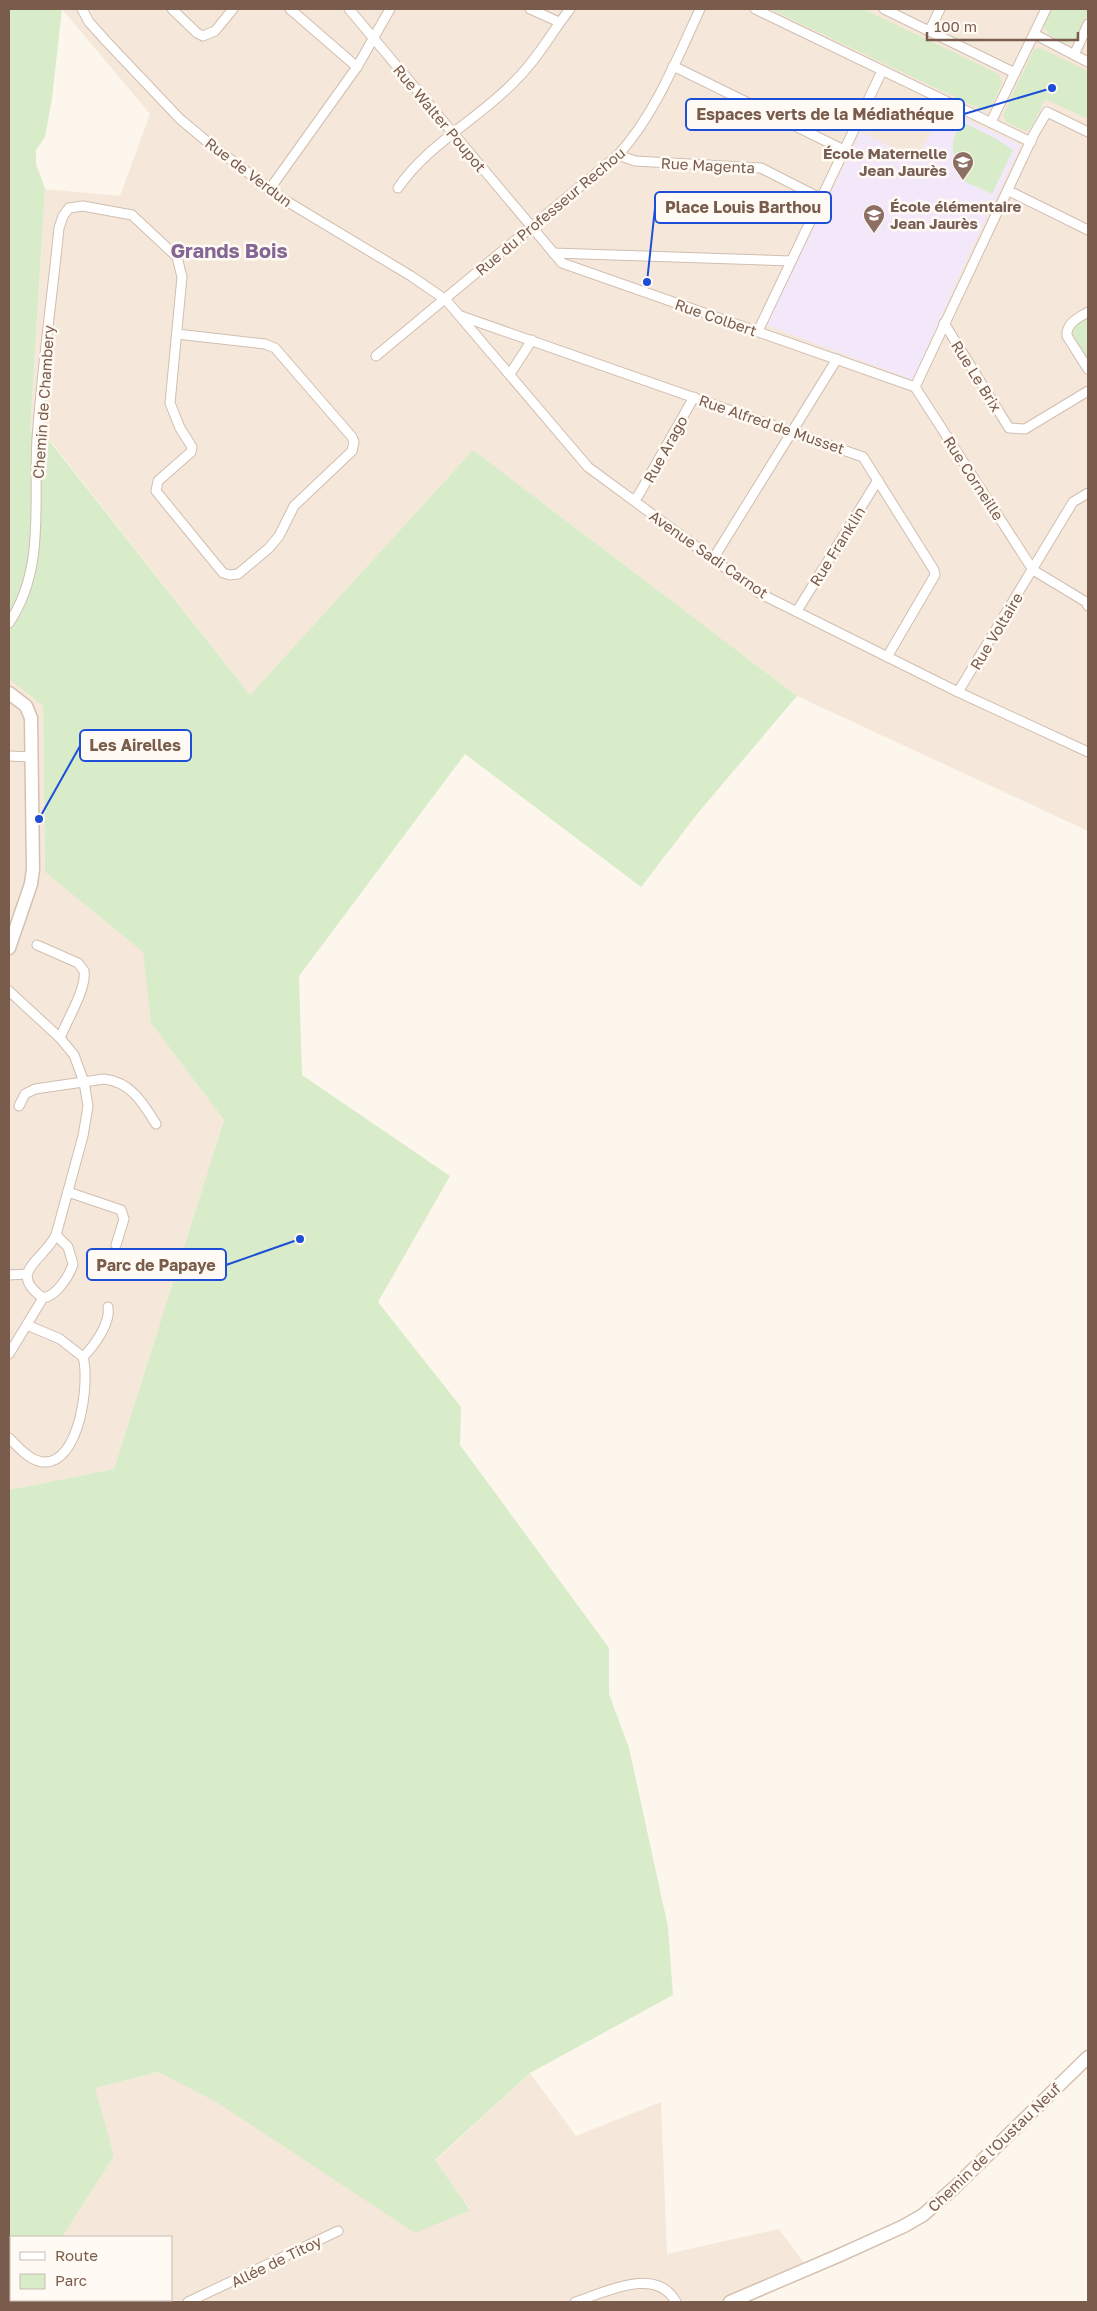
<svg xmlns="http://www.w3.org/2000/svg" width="1097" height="2311" font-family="'Golos Text',sans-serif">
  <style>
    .residential { fill: #f5e8da }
    .education { fill: #f3e8fa }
    .green { fill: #d8ecc9 }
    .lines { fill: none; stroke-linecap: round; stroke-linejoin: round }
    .street-casing { stroke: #d1beb0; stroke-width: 11 }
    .secondary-casing { stroke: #d6c0b0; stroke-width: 15 }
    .street { stroke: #fff; stroke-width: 9 }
    .secondary { stroke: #fff; stroke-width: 12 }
    .labels { text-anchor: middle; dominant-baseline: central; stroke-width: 5; stroke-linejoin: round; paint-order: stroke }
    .street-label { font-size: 15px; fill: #7a5c4d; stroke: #fffaf3 }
    .education-label { font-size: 15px; font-weight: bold; fill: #785e54; stroke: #fffaf3; text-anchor: end }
    .district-label { font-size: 20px; font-weight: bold; fill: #846695; stroke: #fffaf3 }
    .leader { fill: none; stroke: #1d4ed8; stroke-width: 2 }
    .callout-dot { fill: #1d4ed8; stroke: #fffaf3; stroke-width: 2 }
    .callout { fill: #fffaf3; stroke: #1d4ed8; stroke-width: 2 }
    .callout-label { font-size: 16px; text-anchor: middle; font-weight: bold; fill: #7a5c4d }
  </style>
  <rect width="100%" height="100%" fill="#fdf6ec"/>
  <g class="residential">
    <path d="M62,9h1026v822l-291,-135 -324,-246 -223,245 -209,-266 -11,3 15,-243 75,7 30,-82z"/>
    <path d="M9,679l34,27 2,166 99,80 7,71 73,97 -110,349 -105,21z"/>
    <path d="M159,2072l59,31 252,106 -35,-48 95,-88 46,63 85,-34 6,152 112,-25 25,34 -59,39h-736v-55l2,1v52h160v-63h-109l52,-81 -20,-68z"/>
  </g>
  <path class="education" d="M943,109l78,36 -50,105 -58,130 -147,-55 95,-193 56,28z"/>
  <g class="green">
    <path d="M9,9h53l-10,89 -7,39 -9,13v14l9,25 -15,243 10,-3 210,266 223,-245 324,246 -99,117 -57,74 -176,-133 -166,222 3,99 148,101 -72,126 83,105 -1,38 149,203v46l20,54 39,179 5,68 -143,78 -95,87 35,50 -55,23 -197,-130 -60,-31 -63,16 19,68 -52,81h-51v10l-2,-1v-756l105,-21 110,-349 -73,-97 -8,-71 -98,-80 -2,-166 -34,-27z"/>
    <path d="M770,9h93l136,65 3,9 -11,24 -7,4z"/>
    <path d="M1051,9h37v5l-13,27 -10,2 -17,-9 -1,-5 -2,1 -1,-8z"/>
    <path d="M1040,48l48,23v48l-43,-20 -14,29 -6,3 -19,-9 -3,-7 31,-66z"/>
    <path d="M962,122l31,15 20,13 -21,44 -28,-13c-10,-25 -18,-35 -2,-59z"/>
    <path d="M1088,315v49l-19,-31v-3z"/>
  </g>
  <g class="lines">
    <g class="street-casing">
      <g id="street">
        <path d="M82,9l7,13 17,19 74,78 30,25 73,55 128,77 35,24 142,167 125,92 46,34 199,99 130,60"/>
        <path d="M172,9l25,24 6,3 12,-5 18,-22"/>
        <path d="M290,9l67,58"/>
        <path d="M349,9l213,254 353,124"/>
        <path d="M530,9l29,13"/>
        <path d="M755,9l276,133"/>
        <path d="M884,9l131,64"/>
        <path d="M930,30l10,-21"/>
        <path d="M1034,34l54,28"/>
        <path d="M1074,55l14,-31"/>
        <path d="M673,66l171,84"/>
        <path d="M991,122l55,-113"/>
        <path d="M618,155l17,6 126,7 61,31"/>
        <path d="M398,188c29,-43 80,-69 116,-106 23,-22 37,-49 56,-73"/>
        <path d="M269,190l88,-123 33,-58"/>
        <path d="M1009,191l79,39"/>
        <path d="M553,253l238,8"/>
        <path d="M1088,312c-10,6 -22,11 -21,24l21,33"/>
        <path d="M461,316l402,141 71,113 1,5 -48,82"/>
        <path d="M944,323l65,105 16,1 63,-38"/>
        <path d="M758,331l124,-260"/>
        <path d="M376,356l242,-201c36,-39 60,-98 82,-146"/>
        <path d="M510,374l22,-34"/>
        <path d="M915,387l119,-253 13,-22 41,20"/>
        <path d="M915,387l118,183 53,32 2,4"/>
        <path d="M633,500l5,-4 56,-99"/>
        <path d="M713,559l124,-200"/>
        <path d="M797,611l81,-131"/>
        <path d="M9,623c37,-55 24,-121 28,-184 5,-70 15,-141 22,-211l4,-12 6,-8 14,-2 49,9 45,42 5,20 -12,126 10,25 12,19 -1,5 -33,29 -2,10 67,82 7,2 8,-1 31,-26 10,-12 15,-30 58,-55 2,-9 -2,-5 -77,-89 -10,-4 -88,-10"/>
        <path d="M958,692l115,-190 15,-9"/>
        <path d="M9,756l23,1"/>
        <path d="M37,945l41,18 6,8c3,17 -17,49 -24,67"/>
        <path d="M9,991l51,47 14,17 10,27 4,24 -5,30 -27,99"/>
        <path d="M19,1106l6,-12 10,-5 69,-10c27,3 39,24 52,45"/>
        <path d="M68,1192l53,18 3,9 -8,26"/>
        <path d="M56,1235l12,12 5,17c-4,13 -17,32 -30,34 -36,-26 -1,-36 13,-63z"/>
        <path d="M9,1275l17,-1"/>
        <path d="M9,1354l34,-56"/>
        <path d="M83,1357c11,-11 28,-34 25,-50"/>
        <path d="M9,1438c9,9 21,23 34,24 37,3 47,-81 40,-105l-23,-18 -33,-14"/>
        <path d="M9,2246l2,1"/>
        <path d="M104,2300l4,2"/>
        <path d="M188,2302l150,-71"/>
        <path d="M575,2302c29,-9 81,-37 101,0"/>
      </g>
    </g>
    <g class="secondary-casing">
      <g id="secondary">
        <path d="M9,693l17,13 5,12 2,151 -2,15 -22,64"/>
        <path d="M730,2302l110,-47 64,-29 19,-11 32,-28 133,-130"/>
      </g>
    </g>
    <use href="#street" class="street"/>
    <use href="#secondary" class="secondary"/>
  </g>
  <defs>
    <g id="school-pin" transform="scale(1.125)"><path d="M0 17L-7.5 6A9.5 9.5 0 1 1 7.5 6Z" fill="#8d6e63" stroke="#fffaf3"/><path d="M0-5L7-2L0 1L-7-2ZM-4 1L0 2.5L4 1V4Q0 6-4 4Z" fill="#fff"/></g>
  </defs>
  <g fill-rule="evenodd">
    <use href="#school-pin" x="963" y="162"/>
    <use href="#school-pin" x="874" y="215"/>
  </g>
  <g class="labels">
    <g class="street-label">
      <text transform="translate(440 118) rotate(50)">Rue Walter Poupot</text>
      <text transform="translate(708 165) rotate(3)">Rue Magenta</text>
      <text transform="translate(249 172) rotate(37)">Rue de Verdun</text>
      <text transform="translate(550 211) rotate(-40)">Rue du Professeur Rechou</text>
      <text transform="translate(716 317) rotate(19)">Rue Colbert</text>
      <text transform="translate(977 376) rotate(58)">Rue Le Brix</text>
      <text transform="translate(43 402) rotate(-86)">Chemin de Chambery</text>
      <text transform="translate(772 424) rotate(19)">Rue Alfred de Musset</text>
      <text transform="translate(665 449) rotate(-61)">Rue Arago</text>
      <text transform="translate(974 478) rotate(57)">Rue Corneille</text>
      <text transform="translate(837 546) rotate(-58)">Rue Franklin</text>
      <text transform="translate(709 554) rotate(35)">Avenue Sadi Carnot</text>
      <text transform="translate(996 631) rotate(-59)">Rue Voltaire</text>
      <text transform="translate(994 2147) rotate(-44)">Chemin de l'Oustau Neuf</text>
      <text transform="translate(276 2261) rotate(-26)">Allée de Titoy</text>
    </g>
    <g class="education-label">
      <text x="947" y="153">École Maternelle<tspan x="947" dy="17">Jean Jaurès</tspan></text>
      <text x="890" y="206" text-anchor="start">École élémentaire<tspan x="890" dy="17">Jean Jaurès</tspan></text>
    </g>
    <g class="district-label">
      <text x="229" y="250">Grands Bois</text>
    </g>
  </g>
  <path class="leader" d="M1052 88L964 114M647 282L655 208M39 819L80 746M300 1239L226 1265"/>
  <g class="callout-dot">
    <circle cx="1052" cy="88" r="5"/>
    <circle cx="647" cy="282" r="5"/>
    <circle cx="39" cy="819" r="5"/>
    <circle cx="300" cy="1239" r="5"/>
  </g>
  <g class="callout">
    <rect x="686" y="99" width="278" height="31" rx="5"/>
    <rect x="655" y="192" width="176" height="31" rx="5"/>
    <rect x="80" y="730" width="111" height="31" rx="5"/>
    <rect x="87" y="1249" width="139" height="31" rx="5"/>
  </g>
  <g class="callout-label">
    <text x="825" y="120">Espaces verts de la Médiathéque</text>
    <text x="743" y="213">Place Louis Barthou</text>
    <text x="135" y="751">Les Airelles</text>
    <text x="156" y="1271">Parc de Papaye</text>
  </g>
  <rect width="1097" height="2311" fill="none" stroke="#7a5c4d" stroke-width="20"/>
  <rect x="10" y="2236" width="162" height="65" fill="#fffaf3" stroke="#cabbb1"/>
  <rect x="20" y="2252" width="25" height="8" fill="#ffffff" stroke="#cabbb1"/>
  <text x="55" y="2261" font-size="15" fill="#7a5c4d">Route</text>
  <rect x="20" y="2274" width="25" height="15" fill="#d8ecc9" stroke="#cabbb1"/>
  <text x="55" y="2286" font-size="15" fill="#7a5c4d">Parc</text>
  <path d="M927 32v8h151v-8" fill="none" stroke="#7a5c4d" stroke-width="2.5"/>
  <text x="934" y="32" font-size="15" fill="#7a5c4d" stroke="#fffaf3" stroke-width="4" paint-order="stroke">100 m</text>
</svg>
